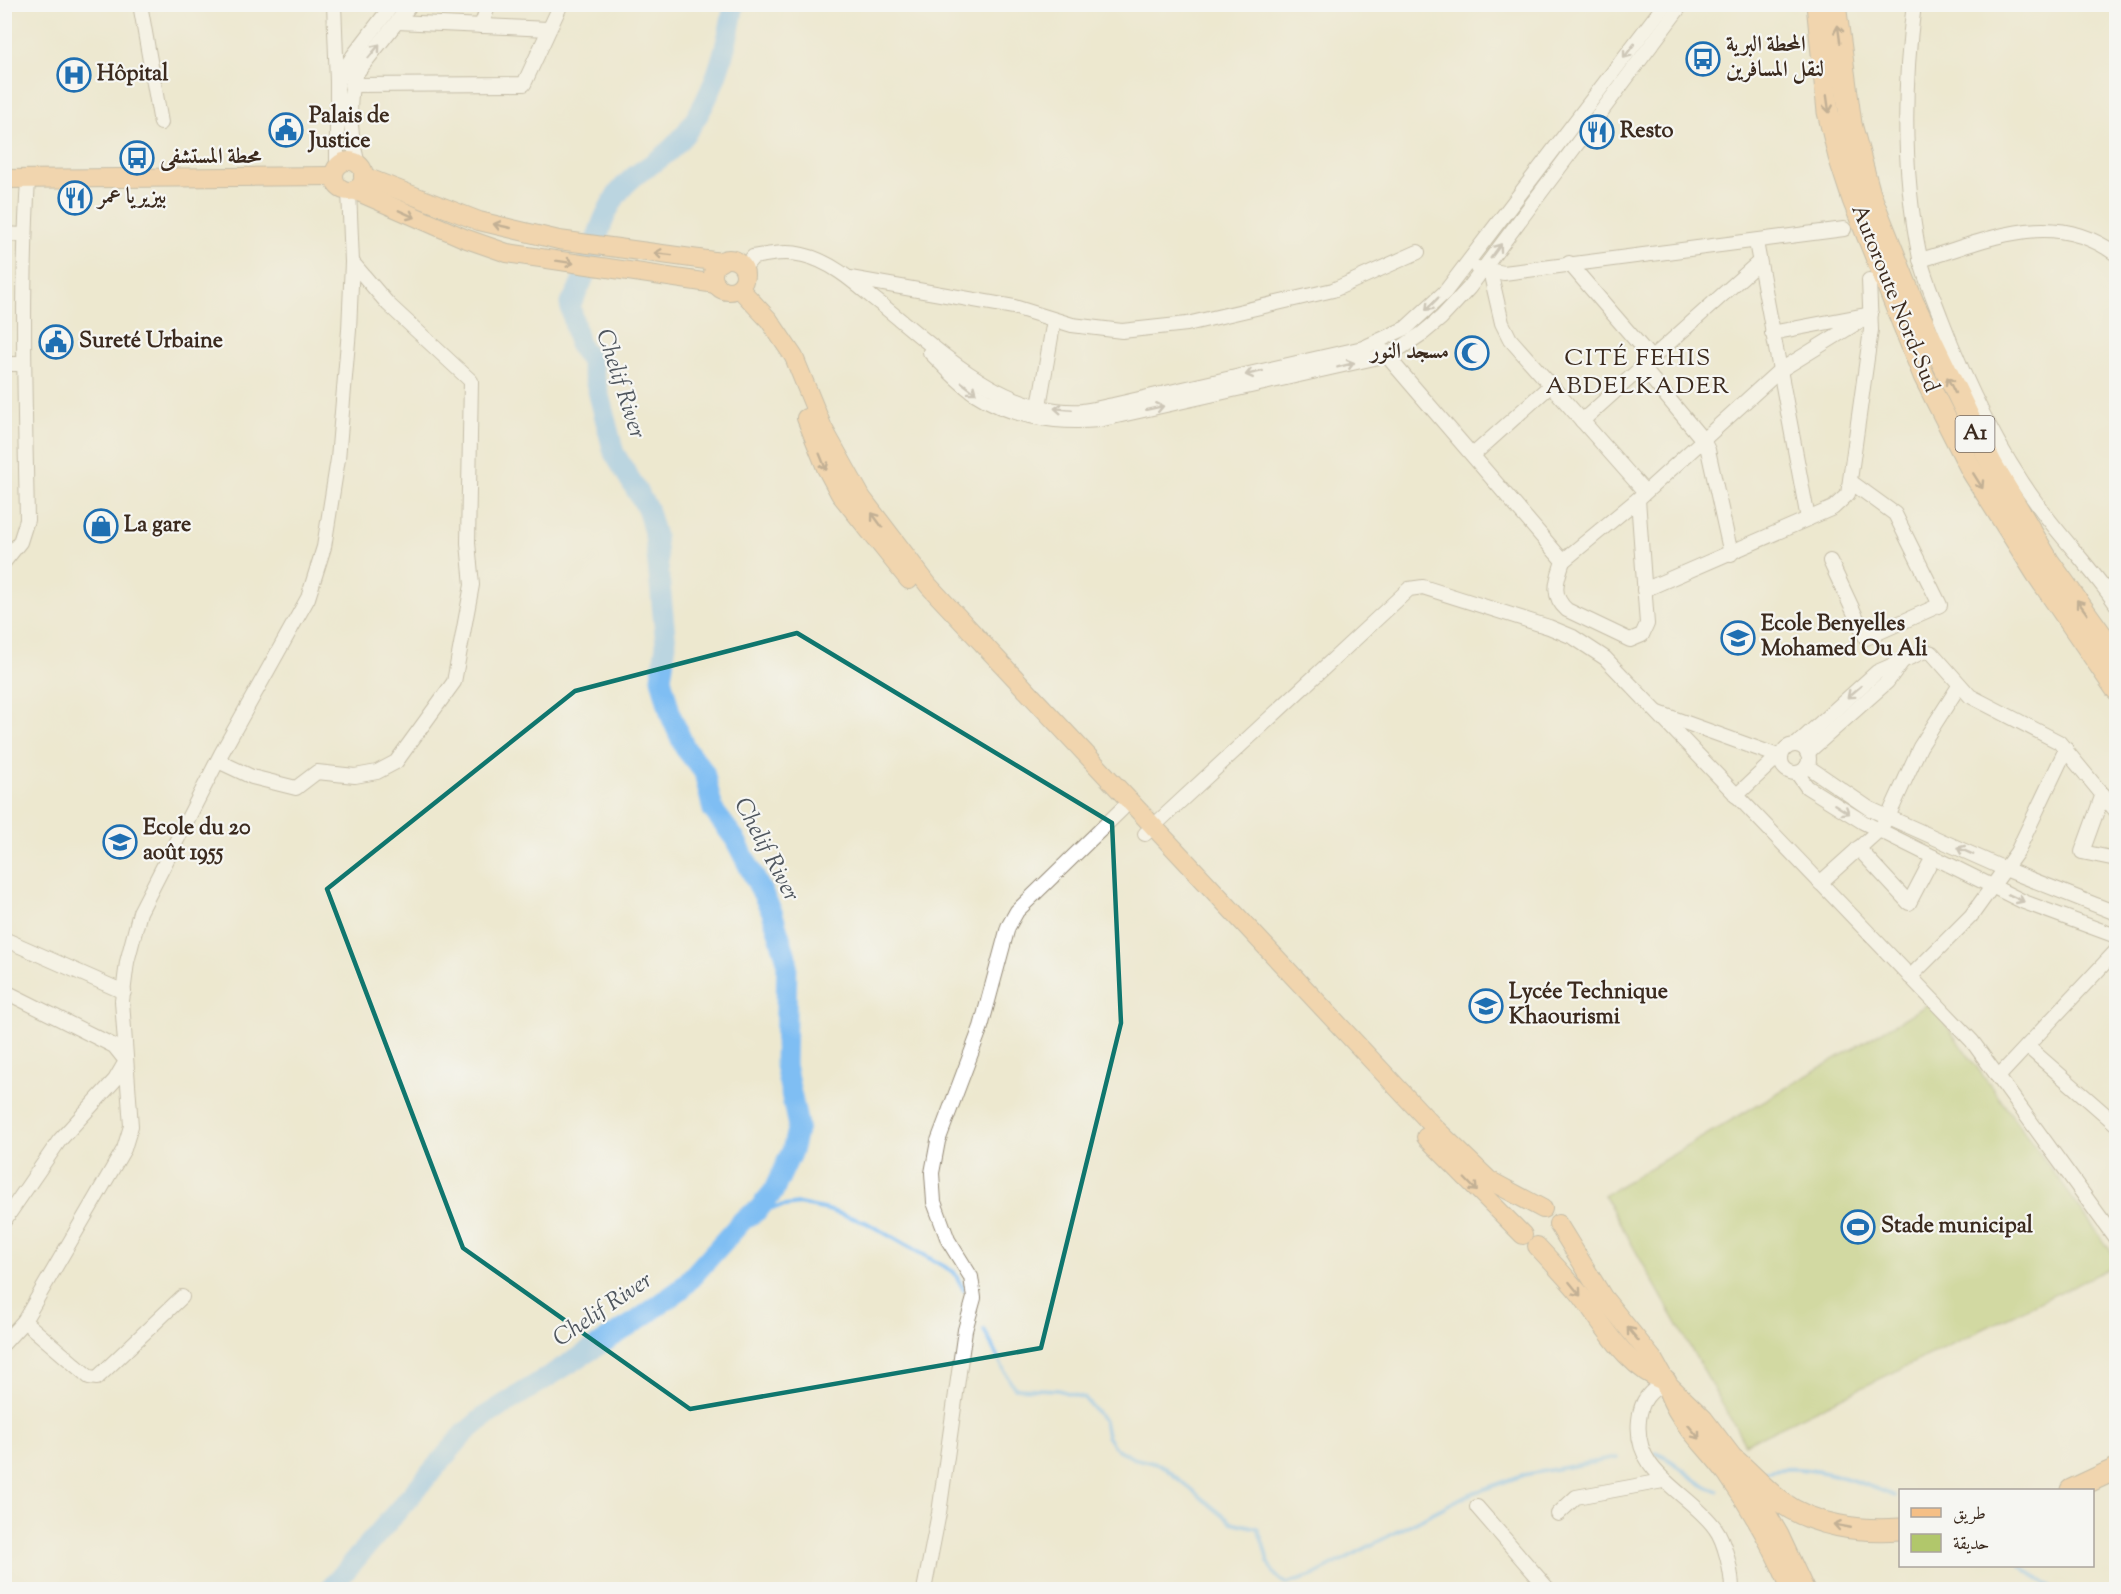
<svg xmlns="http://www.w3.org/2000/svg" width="2121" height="1594" font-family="'Sorts Mill Goudy',Amiri,serif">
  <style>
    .green { fill: #b1c76b; stroke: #767844; stroke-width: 1.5 }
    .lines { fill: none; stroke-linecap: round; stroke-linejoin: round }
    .stream { stroke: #7fbef3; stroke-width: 4 }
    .river { stroke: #7fbef3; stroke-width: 21 }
    .minor-casing { stroke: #948976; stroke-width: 16 }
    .major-casing { stroke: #948976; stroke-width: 20 }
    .highway-casing { stroke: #948976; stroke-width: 23 }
    .minor { stroke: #fff; stroke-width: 14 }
    .major { stroke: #f5bf86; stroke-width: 18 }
    .highway { stroke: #f5bf86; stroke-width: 21 }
    .oneway { stroke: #8f6d4d }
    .oneway2 { stroke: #a79f9a }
    .marked { fill: none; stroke: #0f766e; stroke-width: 4.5; stroke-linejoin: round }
    .labels { text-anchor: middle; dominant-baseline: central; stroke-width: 4.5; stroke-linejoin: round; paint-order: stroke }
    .shield { fill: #f6f6f2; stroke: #73675e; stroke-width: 1.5 }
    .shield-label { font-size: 21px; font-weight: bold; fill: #3b2a1e }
    .poi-label { font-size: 22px; font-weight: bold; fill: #3b2a1e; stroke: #f6f6f2; text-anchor: start }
    .street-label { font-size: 22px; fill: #3b2a1e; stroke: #f6f6f2 }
    .neighbourhood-label { font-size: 24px; letter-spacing: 1.5px; fill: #3b2a1e; stroke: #f6f6f2 }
    .water-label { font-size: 24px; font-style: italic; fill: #4f565e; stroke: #f6f6f2 }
  </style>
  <rect width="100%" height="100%" fill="#f6f6f2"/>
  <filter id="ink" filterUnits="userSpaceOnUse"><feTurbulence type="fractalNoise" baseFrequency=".0167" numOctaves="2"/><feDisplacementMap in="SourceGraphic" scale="12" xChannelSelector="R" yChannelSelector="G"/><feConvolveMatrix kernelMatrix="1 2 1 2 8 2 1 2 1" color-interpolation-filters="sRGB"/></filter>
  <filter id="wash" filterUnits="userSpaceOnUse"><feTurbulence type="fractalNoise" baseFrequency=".008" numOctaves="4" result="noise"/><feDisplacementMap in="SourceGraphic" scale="24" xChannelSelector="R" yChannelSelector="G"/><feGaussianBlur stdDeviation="1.35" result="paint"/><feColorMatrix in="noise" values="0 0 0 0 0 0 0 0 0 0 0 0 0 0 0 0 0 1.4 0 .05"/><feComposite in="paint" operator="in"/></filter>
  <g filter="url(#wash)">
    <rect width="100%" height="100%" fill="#ede8cf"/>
    <path class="green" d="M1930,1003l186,255v7l-371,179 -141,-249z"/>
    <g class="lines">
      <g class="stream">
        <path d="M758,1210l41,-6 29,6 37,12 89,50 10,18"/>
        <path d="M984,1330c9,15 21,47 31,58l43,2 26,8 20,23 3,15 8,12 18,10 28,7 70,57 26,6c12,21 6,44 30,56l25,-8 153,-80 58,-21 94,-17"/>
        <path d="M1656,1453c23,8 36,31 61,38"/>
        <path d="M1760,1473c44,-13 95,7 135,23"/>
        <path d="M2021,1566l32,24"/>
      </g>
      <path class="river" d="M329,1590l135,-156 20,-17 153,-96 44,-32 62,-69 15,-10 15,-18 19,-41 6,-25 -13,-61 2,-105 -15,-48 -37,-73 -22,-29 -9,-38 -19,-24 -14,-32 -10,-38 5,-34 -11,-108 -8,-28 -33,-55 -24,-93 -11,-15 -9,-41c23,-34 24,-79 49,-112 14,-19 33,-26 49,-40 40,-36 58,-97 66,-148"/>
    </g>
  </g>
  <g filter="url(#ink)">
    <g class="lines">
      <g class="minor-casing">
        <g id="minor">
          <path d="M140,4l21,119"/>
          <path d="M334,4l3,78"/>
          <path d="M1914,4c-11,84 -11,172 6,254 5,21 14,41 21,60 25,66 57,133 99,190 24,33 53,62 76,96"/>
          <path d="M397,22l151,7"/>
          <path d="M481,26l8,-22"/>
          <path d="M351,85l173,-1 37,-80"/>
          <path d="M358,165c-7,-28 -12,-62 -3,-90l56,-71"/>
          <path d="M337,167v-85l16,-26 40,-52"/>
          <path d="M4,234l20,1"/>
          <path d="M1756,242l52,277"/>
          <path d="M1920,260c70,-20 131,-53 196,-6"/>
          <path d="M1569,263l82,95"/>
          <path d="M1477,268l27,5 340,-44"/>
          <path d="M743,269l10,-12c17,-3 34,-6 50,-2 27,6 50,26 70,43 60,46 126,118 209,113 10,-1 21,-4 31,-6l250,-57 43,-20 39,-36 220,-288"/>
          <path d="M1490,271l12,52 8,16 135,153"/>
          <path d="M850,278l164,29 58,18 50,6 65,-7 146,-34 85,-38"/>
          <path d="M1381,349l182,212c-6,19 -13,34 4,49l63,30 12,-5 5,-11 -9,-125"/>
          <path d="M930,352c14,14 28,30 44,41 37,24 82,31 125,27l280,-63 23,-10 21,-14 18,-15 28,-30 213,-284"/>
          <path d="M4,364h20"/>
          <path d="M1642,367l61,73 5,10 23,104"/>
          <path d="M1039,406l15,-86"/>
          <path d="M1582,421l177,-159"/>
          <path d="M1473,455l78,-70"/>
          <path d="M1563,561l75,-62 141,-128 92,-57 -99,19"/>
          <path d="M1830,561l36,77 74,-33 -45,-91 -44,-32"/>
          <path d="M4,562l16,-20 7,-22c-2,-113 -6,-227 1,-340"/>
          <path d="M1644,590l189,-82 15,-14 23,-164 -2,-50"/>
          <path d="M1659,713l122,44"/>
          <circle cx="1795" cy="759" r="14"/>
          <path d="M1796,745l81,-73 48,-21 7,2 38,43 89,46 57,69"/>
          <path d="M1807,753l80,-71 14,-19"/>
          <path d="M218,761l34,16 44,11 21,-16 38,4 22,-4 19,-10 58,-80 18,-97 -4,-42 3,-162 -83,-77 -36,-42"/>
          <path d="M1807,766l63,43 135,60 111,44"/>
          <path d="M1797,773l10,14 56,35 161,80 92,34"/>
          <path d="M2103,794l-21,58 34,7"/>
          <path d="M1736,796l35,-33 10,-6"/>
          <path d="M1145,834l264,-245 14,-2 126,40 24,10 32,21 367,383 144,198"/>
          <path d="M1858,848l51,55 24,-46"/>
          <path d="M1820,883l59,-53 9,-13 32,-70 39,-61"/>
          <path d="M4,939l120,53"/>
          <path d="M1910,977l61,-61 46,-64 49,-103"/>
          <path d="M4,991l110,55 12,15 -11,19 -56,61 -55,80"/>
          <path d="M2027,1046l89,78"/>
          <path d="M1998,1077l118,-126"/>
          <path d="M24,1321l65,56 8,1 85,-81"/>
          <path d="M4,1343l20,-22 100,-172 7,-23 -9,-125 5,-39 13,-50 81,-158 87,-156 16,-51 14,-88 11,-129 3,-68 -3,-71"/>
          <path d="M1666,1382c-17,9 -25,18 -27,38 -6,54 49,71 76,108 10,13 17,45 17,62"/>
          <path d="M1477,1507l72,83"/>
          <path d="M1558,1514l18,-17 87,-16"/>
          <path d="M924,1590l15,-77 26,-183 9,-32 -3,-21 -23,-37 -14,-38 -2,-29 6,-32 43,-114 27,-100 9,-16 105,-102"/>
        </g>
      </g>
      <g class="major-casing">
        <g id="major">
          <circle cx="349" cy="176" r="15"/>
          <path d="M363,176l116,45 80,19 162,22"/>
          <path d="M4,179l330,-3"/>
          <path d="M354,190l110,48 43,15 209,31"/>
          <circle cx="729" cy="275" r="16"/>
          <path d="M739,288l30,32 25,37 29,71 39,70 67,88 506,542 54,52 54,29"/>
          <path d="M806,418l20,50 14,26 69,86"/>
          <path d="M1426,1137l97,98"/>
          <path d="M1558,1224l45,73 50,62 13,23 38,37 32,42 43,73 26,56"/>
          <path d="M1537,1246c14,15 29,31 43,48 24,31 47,75 86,88"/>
        </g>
      </g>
      <g class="highway-casing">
        <g id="highway">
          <path d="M1817,4l11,108 11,45 14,43 71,176 48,95 65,103 79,115"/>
          <path d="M1835,4l16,120 19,70 43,108 78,161 58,99 67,93"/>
          <path d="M1666,1382c13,42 37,57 62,91 26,37 47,75 65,117"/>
          <path d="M1736,1461c15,13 29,29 45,41 33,24 79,30 119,27"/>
          <path d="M2071,1490l45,-21"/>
        </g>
      </g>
      <use href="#minor" class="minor"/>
      <use href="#major" class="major"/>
      <use href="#highway" class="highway"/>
    </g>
    <defs><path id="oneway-shaft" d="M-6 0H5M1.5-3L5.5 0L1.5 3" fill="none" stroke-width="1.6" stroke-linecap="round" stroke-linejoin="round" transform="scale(1.5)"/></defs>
    <g class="oneway">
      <use href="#oneway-shaft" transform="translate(1839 34) rotate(-98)"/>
      <use href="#oneway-shaft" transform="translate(1828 104) rotate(82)"/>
      <use href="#oneway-shaft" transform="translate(407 214) rotate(24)"/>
      <use href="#oneway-shaft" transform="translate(502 226) rotate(-167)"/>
      <use href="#oneway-shaft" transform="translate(663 254) rotate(-173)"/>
      <use href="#oneway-shaft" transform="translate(565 262) rotate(9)"/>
      <use href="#oneway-shaft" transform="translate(1951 385) rotate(-116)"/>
      <use href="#oneway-shaft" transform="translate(823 462) rotate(68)"/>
      <use href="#oneway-shaft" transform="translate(1978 481) rotate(58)"/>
      <use href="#oneway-shaft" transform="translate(877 520) rotate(-126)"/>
      <use href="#oneway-shaft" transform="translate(2082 607) rotate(-126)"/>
      <use href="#oneway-shaft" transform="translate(1471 1185) rotate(46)"/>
      <use href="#oneway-shaft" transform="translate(1575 1289) rotate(51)"/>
      <use href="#oneway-shaft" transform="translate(1633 1334) rotate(-129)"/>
      <use href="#oneway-shaft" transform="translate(1694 1432) rotate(50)"/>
      <use href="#oneway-shaft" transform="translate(1842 1526) rotate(-169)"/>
    </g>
    <g class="oneway2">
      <use href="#oneway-shaft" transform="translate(374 51) rotate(-51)"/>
      <use href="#oneway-shaft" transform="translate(1629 51) rotate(127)"/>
      <use href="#oneway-shaft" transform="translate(1496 251) rotate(-54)"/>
      <use href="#oneway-shaft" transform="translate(1432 304) rotate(135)"/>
      <use href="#oneway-shaft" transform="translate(1346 365) rotate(-15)"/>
      <use href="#oneway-shaft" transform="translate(1254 373) rotate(167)"/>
      <use href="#oneway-shaft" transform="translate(969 388) rotate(38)"/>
      <use href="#oneway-shaft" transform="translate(1155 408) rotate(-12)"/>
      <use href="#oneway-shaft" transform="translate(1063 409) rotate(-175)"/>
      <use href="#oneway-shaft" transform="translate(1854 692) rotate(139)"/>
      <use href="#oneway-shaft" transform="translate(1842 809) rotate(32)"/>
      <use href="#oneway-shaft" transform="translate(1965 851) rotate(-156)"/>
      <use href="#oneway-shaft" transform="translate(2016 898) rotate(25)"/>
    </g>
  </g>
  <path d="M0 0H2121V1594H0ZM797,633l315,190 9,200 -80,325 -351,61 -227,-161 -136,-359 248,-198z" fill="#ede8cf" fill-opacity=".55" fill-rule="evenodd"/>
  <path class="marked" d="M797,633l315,190 9,200 -80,325 -351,61 -227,-161 -136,-359 248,-198z"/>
  <defs>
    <g id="bus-ring" transform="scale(1.725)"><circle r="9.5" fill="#f6f6f2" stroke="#1f6fb2" stroke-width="1.5"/><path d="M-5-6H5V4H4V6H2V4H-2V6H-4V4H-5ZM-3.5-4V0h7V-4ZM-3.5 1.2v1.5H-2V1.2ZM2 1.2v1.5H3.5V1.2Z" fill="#1f6fb2"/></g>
    <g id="hospital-ring" transform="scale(1.725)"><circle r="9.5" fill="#f6f6f2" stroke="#1f6fb2" stroke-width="1.5"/><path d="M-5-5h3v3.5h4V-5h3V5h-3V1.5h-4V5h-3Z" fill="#1f6fb2"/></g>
    <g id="civic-ring" transform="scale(1.725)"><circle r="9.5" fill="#f6f6f2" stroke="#1f6fb2" stroke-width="1.5"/><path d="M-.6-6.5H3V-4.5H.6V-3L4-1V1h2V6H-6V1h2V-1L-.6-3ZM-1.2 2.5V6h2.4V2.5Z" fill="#1f6fb2"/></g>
    <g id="restaurant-ring" transform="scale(1.725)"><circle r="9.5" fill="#f6f6f2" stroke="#1f6fb2" stroke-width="1.5"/><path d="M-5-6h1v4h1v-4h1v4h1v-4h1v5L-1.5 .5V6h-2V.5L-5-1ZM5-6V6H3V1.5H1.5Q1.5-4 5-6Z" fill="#1f6fb2"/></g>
    <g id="mosque-ring" transform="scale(1.725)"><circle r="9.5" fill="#f6f6f2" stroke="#1f6fb2" stroke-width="1.5"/><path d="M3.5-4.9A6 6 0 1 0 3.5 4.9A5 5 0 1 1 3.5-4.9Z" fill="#1f6fb2"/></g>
    <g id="shop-ring" transform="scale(1.725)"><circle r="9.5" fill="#f6f6f2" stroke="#1f6fb2" stroke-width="1.5"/><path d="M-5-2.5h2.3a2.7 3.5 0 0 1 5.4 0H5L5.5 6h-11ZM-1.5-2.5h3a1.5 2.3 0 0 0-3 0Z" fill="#1f6fb2"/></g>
    <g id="school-ring" transform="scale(1.725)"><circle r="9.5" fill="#f6f6f2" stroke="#1f6fb2" stroke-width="1.5"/><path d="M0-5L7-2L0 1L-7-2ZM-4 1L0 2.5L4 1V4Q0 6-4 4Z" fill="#1f6fb2"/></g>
    <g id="stadium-ring" transform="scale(1.725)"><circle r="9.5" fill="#f6f6f2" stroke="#1f6fb2" stroke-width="1.5"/><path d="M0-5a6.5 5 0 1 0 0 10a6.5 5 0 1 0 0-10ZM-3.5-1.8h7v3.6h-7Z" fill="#1f6fb2"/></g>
  </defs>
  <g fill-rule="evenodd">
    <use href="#bus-ring" x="1703" y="59"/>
    <use href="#hospital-ring" x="74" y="75"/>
    <use href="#civic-ring" x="286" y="130"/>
    <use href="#restaurant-ring" x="1597" y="132"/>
    <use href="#bus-ring" x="137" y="158"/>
    <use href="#restaurant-ring" x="75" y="198"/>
    <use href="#civic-ring" x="56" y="342"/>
    <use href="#mosque-ring" x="1472" y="353"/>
    <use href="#shop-ring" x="101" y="526"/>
    <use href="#school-ring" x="1738" y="638"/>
    <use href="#school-ring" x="120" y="842"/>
    <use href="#school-ring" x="1486" y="1006"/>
    <use href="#stadium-ring" x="1858" y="1227"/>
  </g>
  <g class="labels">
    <rect class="shield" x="1955.5" y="416" width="39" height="36" rx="4.5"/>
    <g class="shield-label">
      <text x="1975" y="434">A1</text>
    </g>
    <g class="poi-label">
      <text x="1726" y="46">المحطة البرية<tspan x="1726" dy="25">لنقل المسافرين</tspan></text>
      <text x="97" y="75">Hôpital</text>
      <text x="309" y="117">Palais de<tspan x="309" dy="25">Justice</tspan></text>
      <text x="1620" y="132">Resto</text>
      <text x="160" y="158">محطة المستشفى</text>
      <text x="98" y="198">بيزيريا عمر</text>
      <text x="79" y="342">Sureté Urbaine</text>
      <text x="1449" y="353" text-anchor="end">مسجد النور</text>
      <text x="124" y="526">La gare</text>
      <text x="1761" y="625">Ecole Benyelles<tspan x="1761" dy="25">Mohamed Ou Ali</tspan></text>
      <text x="143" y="829">Ecole du 20<tspan x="143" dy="25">août 1955</tspan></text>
      <text x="1509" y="993">Lycée Technique<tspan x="1509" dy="25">Khaourismi</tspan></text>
      <text x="1881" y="1227">Stade municipal</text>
    </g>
    <g class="street-label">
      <text transform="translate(1894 299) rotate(68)">Autoroute Nord-Sud</text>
    </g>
    <g class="neighbourhood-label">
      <text x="1638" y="359">CITÉ FEHIS<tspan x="1638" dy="28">ABDELKADER</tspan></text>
    </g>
    <g class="water-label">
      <text transform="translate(620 384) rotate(72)">Chelif River</text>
      <text transform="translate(766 850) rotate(62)">Chelif River</text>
      <text transform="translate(603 1310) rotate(-34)">Chelif River</text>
    </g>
  </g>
  <rect width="2121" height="1594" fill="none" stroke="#f6f6f2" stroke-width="24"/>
  <rect x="1899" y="1489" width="195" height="78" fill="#f6f6f2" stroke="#aba49d" stroke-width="1.5"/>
  <rect x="1911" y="1508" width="30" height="9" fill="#f5bf86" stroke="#aba49d" stroke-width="1.5"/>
  <text x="1953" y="1519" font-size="18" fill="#3b2a1e">طريق</text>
  <rect x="1911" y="1534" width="30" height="18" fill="#b1c76b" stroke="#aba49d" stroke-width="1.5"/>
  <text x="1953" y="1549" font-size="18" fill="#3b2a1e">حديقة</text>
</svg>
